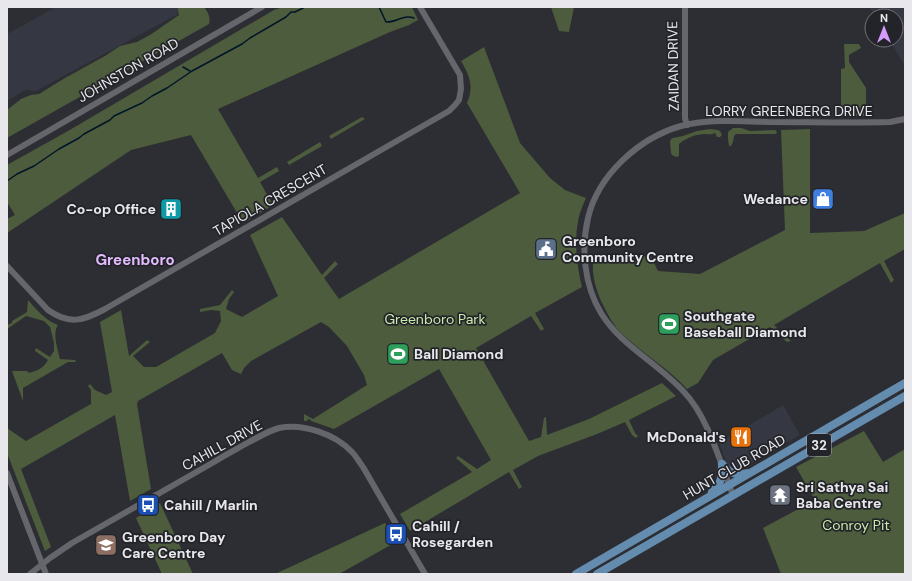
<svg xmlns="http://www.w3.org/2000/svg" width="912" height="581" font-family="'DM Sans',sans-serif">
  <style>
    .built { fill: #353742 }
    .green { fill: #4c5c3d }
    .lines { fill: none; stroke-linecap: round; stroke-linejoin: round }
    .stream { stroke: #001528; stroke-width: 1.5 }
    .tertiary { stroke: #65666c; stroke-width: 6 }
    .primary { stroke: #648caf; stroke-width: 8 }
    .labels { text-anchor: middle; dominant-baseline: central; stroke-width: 3.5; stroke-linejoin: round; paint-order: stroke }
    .shield { fill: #232429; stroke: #adadb2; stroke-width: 1 }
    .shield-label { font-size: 13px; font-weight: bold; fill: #e8e8ec }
    .street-label { font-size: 14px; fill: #e8e8ec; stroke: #232429 }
    .poi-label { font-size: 14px; font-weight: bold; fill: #e8e8ec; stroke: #232429; text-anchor: start }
    .park-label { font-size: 14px; fill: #caebaa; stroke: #232429 }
    .neighbourhood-label { font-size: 15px; font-weight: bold; fill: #e2bcff; stroke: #232429 }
  </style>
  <rect width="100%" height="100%" fill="#2d2e33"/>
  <g class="built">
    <path d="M56,7h120l2,7 -142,77 -11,-1 -18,11v-67z"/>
    <path d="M869,7h36v59l-16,-26h7v-24h-21z"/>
    <path d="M783,405l17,30 -62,36 -10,-4 -9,-24z"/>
  </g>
  <g class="green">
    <path d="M177,7h27c4,5 7,11 5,17l-202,114v-28l14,-11 10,-4 8,-1 26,-16 40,-22 15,-10 17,-4 13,-7 29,-20z"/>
    <path d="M283,7h129l6,13 -9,5 -19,7 -172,77 40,69 19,-11 2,4 -19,11 13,23 -30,18 -52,-88 -60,15 -124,83v-14l8,-4 -8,-13v-37l61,-34 206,-121z"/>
    <path d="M551,7h23l-5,25 -10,-1z"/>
    <path d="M844,44h15l2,4 -12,7v7l17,26v28l-25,-1v-46l4,-1z"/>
    <path d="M484,47l36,96 30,35 15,12 21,8c-3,7 -7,16 -8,24 -4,20 -1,45 4,65l-47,26 9,16 -3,2 -10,-15 -55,32 53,93 12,-4 3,-19 2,-1 1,18 42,-16 73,-36 14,13 -47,24 6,13 3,3 -2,2 -4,-3 -7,-13 -28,12 -59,22 -25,14 9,17 -3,2 -10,-17 -99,59 -10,-17 72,-42 -16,-14 2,-2 19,13 14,-9 -52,-91 -105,60 -23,-8v-1l-3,-1 -1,2h-3v-7l9,5 54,-34 -3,-10 -17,-29 -18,-19 -8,-5 -70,39 -7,7 -3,6 -9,-4 -10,-17 -84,48 -1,3 14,85 -21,12 -15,-86 -94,54 30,78 -6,4 -38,-98v-25l19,13 65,-37v-14l-3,-4 2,-2 5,6 11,5 6,-3 -12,-70 21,-12 8,46 18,-16 3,2 -17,14 11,11h12l59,-34 6,-12 -1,-10 -9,-1 -11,2v-3l20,-4 12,-15 2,2 -5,7 -3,10 16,8 36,-21 -28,-61 32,-18 40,58 13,-14 3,3 -14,14 15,21 181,-106 -53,-90c7,-16 3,-27 -6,-42z"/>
    <path d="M362,117l3,2 -34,20 -2,-3z"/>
    <path d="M733,128h8l9,3 25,-1 2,2 -1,2h-40l-2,2 -1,6 -2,4h-2l-1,-7v-7z"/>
    <path d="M710,129l8,1 2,1 2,4 -2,2h-3l-2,-4c-4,2 -6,1 -10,1 -9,0 -19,4 -26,10v12l-3,1 -4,-2 -1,-2 -1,-11 1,-3 2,-1 10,-2 14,-5z"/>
    <path d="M810,129v104l54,-2 41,-18v36l-21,12 10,19 -3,3 -11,-20 -106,62 17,16 -4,1 -17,-15 -57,33 -15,23 -11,6c-20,-22 -47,-37 -68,-58 -7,-8 -13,-20 -18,-30 -5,-12 -9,-25 -8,-38l28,-1 29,-7 8,16 42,3 85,-44 -4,-100z"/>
    <path d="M320,142l2,4 -33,19 -2,-3z"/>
    <path d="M28,300c9,10 17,20 30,25 -6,8 0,25 2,34l15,1 1,2h-8l-45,26v13l-11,-30h15l2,2c9,-3 14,-4 19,-13l-13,-9 1,-3 14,9 4,-6v-8l-4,-16 -6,-6 -18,-5 -19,13v-4l5,-2v-2l15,-9z"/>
    <path d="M864,431l19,31 22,-13v125h-124l-18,-46 52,-28 -19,-33z"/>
    <path d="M160,503l33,71h-31l-26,-56z"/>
    <path d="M385,523l12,17 -1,2 -57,32h-64z"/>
  </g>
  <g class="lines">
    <g class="stream">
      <path d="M379,7l7,15c10,1 17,-8 28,-4"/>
      <path d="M183,67l7,4"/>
      <path d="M7,181l10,-7 17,-8 25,-17 20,-11 5,-4 26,-14 4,-4 28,-13 10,-7 15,-8 25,-17 50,-27 8,-6 36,-21 5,-5h4l10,-5"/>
    </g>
    <g class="tertiary">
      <path d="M685,7v111l2,7"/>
      <path d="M7,155l255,-148"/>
      <path d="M7,266l41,44c21,15 35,11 57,-1l283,-163 61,-35 6,-6 4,-5 2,-11 -1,-14 -40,-68"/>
      <path d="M7,473l39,101"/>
      <path d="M733,495c-13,-33 -25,-78 -49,-103 -26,-29 -63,-46 -83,-79 -17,-28 -20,-65 -13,-95 10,-43 51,-80 93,-92 28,-7 58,-5 87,-4 41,0 82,1 122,0l15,-3"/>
      <path d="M30,574l20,-16 22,-15 142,-81c11,-7 23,-13 35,-20 10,-5 19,-11 30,-14 24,-5 56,6 73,24 4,4 7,10 11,15l62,107"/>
    </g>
    <g class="primary">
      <path d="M722,464c7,9 14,12 25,9"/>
      <path d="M712,492c10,-10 10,-14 10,-28"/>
      <path d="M576,574l329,-191"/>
      <path d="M597,574l308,-178"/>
    </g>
  </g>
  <defs>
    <g id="shop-square" transform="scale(1.15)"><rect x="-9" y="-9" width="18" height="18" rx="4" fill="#3f7fe0" stroke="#232429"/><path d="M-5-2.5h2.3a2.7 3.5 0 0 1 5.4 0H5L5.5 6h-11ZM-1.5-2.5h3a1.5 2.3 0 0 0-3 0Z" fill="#fff"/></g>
    <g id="building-square" transform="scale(1.15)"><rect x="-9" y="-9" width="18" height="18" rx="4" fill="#0f9aa8" stroke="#232429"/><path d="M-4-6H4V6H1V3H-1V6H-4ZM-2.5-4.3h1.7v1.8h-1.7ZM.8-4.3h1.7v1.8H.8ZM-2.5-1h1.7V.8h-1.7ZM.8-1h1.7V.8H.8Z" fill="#fff"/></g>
    <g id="civic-square" transform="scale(1.15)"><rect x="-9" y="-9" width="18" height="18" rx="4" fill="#5c6f8a" stroke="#232429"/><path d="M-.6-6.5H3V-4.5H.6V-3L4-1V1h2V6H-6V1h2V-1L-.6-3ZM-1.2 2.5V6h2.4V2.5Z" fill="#fff"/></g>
    <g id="stadium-square" transform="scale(1.15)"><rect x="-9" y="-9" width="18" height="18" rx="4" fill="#2e9e5b" stroke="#232429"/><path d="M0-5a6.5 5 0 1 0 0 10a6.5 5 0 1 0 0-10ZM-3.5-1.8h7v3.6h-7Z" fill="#fff"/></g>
    <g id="restaurant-square" transform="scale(1.15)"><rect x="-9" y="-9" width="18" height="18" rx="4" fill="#e8710a" stroke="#232429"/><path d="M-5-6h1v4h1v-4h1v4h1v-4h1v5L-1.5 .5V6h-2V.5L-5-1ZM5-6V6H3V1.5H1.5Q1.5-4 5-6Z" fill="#fff"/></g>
    <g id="temple-square" transform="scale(1.15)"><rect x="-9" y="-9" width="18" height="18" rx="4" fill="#6b7280" stroke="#232429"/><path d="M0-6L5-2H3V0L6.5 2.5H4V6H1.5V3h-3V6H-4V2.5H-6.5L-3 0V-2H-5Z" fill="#fff"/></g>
    <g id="bus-square" transform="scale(1.15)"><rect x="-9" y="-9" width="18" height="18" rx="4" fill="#1a4fb4" stroke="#232429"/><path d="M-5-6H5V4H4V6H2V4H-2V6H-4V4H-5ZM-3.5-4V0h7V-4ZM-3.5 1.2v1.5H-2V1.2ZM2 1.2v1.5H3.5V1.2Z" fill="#fff"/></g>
    <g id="school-square" transform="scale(1.15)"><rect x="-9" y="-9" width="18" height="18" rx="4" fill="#8d6e63" stroke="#232429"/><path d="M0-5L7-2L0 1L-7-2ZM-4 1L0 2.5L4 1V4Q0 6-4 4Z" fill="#fff"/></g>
  </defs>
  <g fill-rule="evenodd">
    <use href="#shop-square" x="823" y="199"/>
    <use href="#building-square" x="171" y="209"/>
    <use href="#civic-square" x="546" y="249"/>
    <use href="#stadium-square" x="669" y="324"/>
    <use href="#stadium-square" x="398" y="354"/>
    <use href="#restaurant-square" x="741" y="437"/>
    <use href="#temple-square" x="780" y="495"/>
    <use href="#bus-square" x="148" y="505"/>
    <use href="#bus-square" x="396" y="534"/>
    <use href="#school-square" x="106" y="545"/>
  </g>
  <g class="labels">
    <rect class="shield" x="807" y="434" width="24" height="22" rx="3"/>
    <g class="shield-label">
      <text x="819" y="445">32</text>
    </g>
    <g class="street-label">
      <text transform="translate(673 66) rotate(-91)">ZAIDAN DRIVE</text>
      <text transform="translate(128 70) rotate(-30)">JOHNSTON ROAD</text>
      <text x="789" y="111">LORRY GREENBERG DRIVE</text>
      <text transform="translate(270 200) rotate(-30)">TAPIOLA CRESCENT</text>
      <text transform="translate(222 445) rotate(-29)">CAHILL DRIVE</text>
      <text transform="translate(734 467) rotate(-30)">HUNT CLUB ROAD</text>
    </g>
    <g class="poi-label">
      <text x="808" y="199" text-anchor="end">Wedance</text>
      <text x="156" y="209" text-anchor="end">Co-op Office</text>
      <text x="562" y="241">Greenboro<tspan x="562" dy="16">Community Centre</tspan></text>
      <text x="684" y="316">Southgate<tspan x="684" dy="16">Baseball Diamond</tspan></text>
      <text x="414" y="354">Ball Diamond</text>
      <text x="726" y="437" text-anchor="end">McDonald's</text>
      <text x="796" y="487">Sri Sathya Sai<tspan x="796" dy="16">Baba Centre</tspan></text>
      <text x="164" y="505">Cahill / Marlin</text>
      <text x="412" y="526">Cahill /<tspan x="412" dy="16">Rosegarden</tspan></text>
      <text x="122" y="537">Greenboro Day<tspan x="122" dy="16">Care Centre</tspan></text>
    </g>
    <g class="park-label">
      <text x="435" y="319">Greenboro Park</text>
      <text x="856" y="525">Conroy Pit</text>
    </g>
    <g class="neighbourhood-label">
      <text x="135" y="260">Greenboro</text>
    </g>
  </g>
  <rect width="912" height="581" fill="none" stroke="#e8e8ec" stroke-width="16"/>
  <g transform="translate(884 28)"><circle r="19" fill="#232429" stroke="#727277"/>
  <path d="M0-3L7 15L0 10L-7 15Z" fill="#d39cfc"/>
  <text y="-6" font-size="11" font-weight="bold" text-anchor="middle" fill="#e8e8ec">N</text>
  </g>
</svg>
